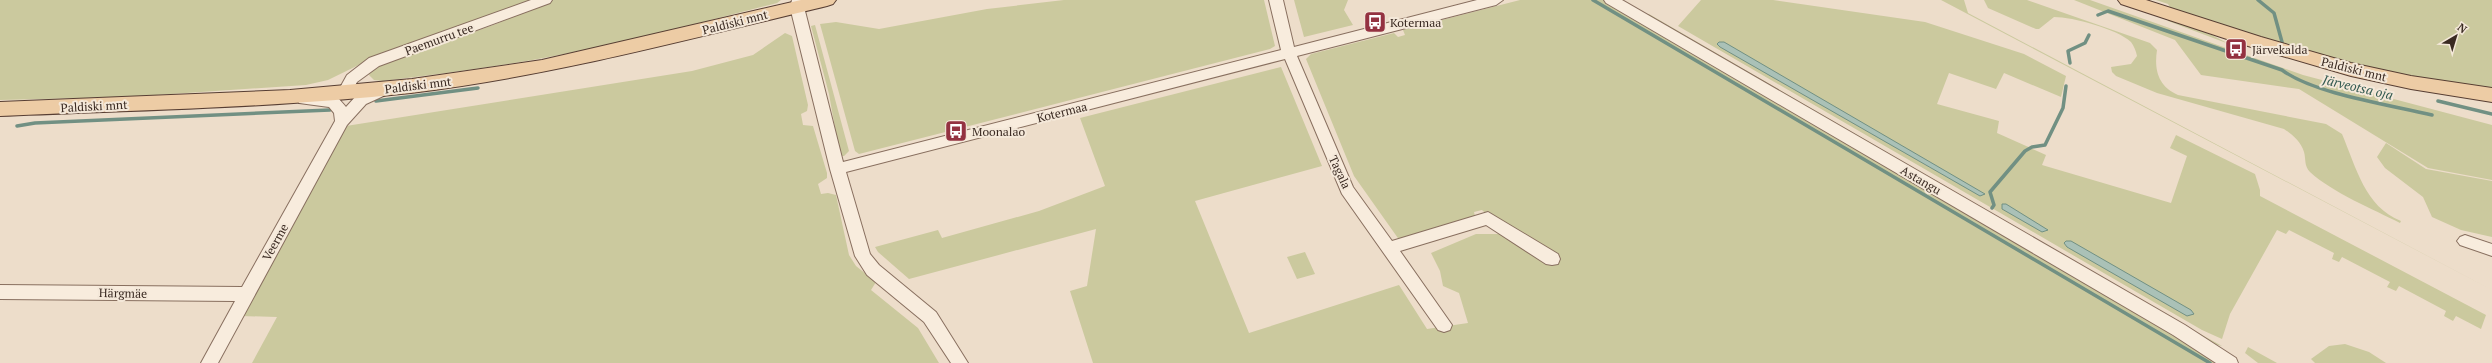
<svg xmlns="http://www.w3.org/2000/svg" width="2492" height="363" font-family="'PT Serif',serif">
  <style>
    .green { fill: #cbc99e }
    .water { fill: #aac1b7; stroke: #719083 }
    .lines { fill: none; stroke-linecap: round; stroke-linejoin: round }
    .stream { stroke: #719083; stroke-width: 3.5 }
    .minor-casing { stroke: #886f5f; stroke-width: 2 }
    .major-casing { stroke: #573e33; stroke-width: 2 }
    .minor { fill: #f8ecdd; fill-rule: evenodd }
    .major { fill: #edcca5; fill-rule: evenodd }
    .labels { text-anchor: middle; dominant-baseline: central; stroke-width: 4; stroke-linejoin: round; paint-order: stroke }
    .street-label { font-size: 12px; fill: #3a2a22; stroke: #f4e8d9 }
    .poi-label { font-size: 12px; fill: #3a2a22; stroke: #f4e8d9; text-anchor: start }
    .water-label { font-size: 13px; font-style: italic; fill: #325950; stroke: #f4e8d9 }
  </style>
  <rect width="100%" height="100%" fill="#edddca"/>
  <g class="green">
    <path d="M0,0h535l-158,56 -49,24 -22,5 -179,12 -127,3z"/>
    <path d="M553,0h228l-4,3c-74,19 -148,39 -223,53 -57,11 -114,18 -171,25l-9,-1 -5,-5 2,-5 13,-7 112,-39z"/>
    <path d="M1064,0h200l11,46 -5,3 -411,105 -4,-3 -35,-127 16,-2 43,7 108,-20z"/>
    <path d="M1294,0h54l-4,10 9,15 -49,12z"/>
    <path d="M1520,0h84l616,363h-1127l-23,-72 17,-5 9,-57 -187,50 -31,-27 -3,-5 63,-17 4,8 97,-27 66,-25 -25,-68 201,-51 41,99 -127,35 54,132 150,-48 28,44 41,-6 -9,-30 -16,-7 -3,-15 -9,-18 45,-19h32l-26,-24 -8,2 2,8 -76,21 -46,-65 -48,-117 5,-5 83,-21 4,4 7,-2 -2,-5z"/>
    <path d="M1701,0h72l152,22 99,32 42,22 -5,21 -57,-24 -8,16 -47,-16 -12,31 62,17 -2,12 49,22 -4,10 129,38 16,-47 -17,-8 6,-13 79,39 5,16v6l226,119 -5,14 -25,-13 -3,5 -9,-5 2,-5 -47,-25 -3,5 -9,-4 3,-5 -48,-25 -3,5 -7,-3 2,-6 -45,-23 -3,4 -9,-4 -47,84 -8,25 -20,-9 -524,-304z"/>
    <path d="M1941,0h23l4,13 524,277z"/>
    <path d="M1984,0h43l123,43 7,7c-3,20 1,36 21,45l148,29 16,10c14,33 23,73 59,87l-1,2c-27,-14 -67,-30 -90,-51 -6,-6 -4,-13 -6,-20 -3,-10 -11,-17 -20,-23l-127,-36 -41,-17 -4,-4 -1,-5 20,-3 6,-8c-1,-5 -3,-10 -6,-14 -14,-13 -58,-25 -77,-25l-15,12h-3l-48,-21z"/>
    <path d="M2074,0h16l213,75 189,50v55l-64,-12 -129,-79 -98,-14 -26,-35z"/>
    <path d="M2156,0h336v89l-117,-19 -56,-14 -148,-47 -3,-5z"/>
    <path d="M1649,14l553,321 20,11 -12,-3 -564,-328z"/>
    <path d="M2168,19l44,16 17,9 -61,-23z"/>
    <path d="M815,25l34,126 -5,5h-4l-11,-62 -18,-68z"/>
    <path d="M785,33l7,3 16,69 -1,6 -6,3 2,11 10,1 14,47v5l-9,6 3,10 7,-1 8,2 13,60 7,11 20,16 -5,8 47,38 21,35h-687l25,-46 -36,-1 105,-190 346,-55 61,-16z"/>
    <path d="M2386,143l40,26 66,12v56l-31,-7 -29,-13 -9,-20 -38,-29 -8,-11z"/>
    <path d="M1305,252l10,22 -18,5 -10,-22z"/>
    <path d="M2345,344l24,8 17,11h-71l-4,-4 18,-13z"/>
    <path d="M2248,347l29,16h-19l-13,-10z"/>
  </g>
  <g class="water">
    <path d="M1719,42h5l261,152 -5,2 -260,-149 -3,-3z"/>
    <path d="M2002,204h4l42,26 -6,2 -40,-23z"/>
    <path d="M2066,241h5l120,69 3,4 -7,2 -120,-69 -3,-4z"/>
  </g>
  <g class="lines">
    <g class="stream">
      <path d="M1593,0l617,363"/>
      <path d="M2258,0l16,13 8,29"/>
      <path d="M2098,15l10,-4 174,59c32,24 109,35 150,45"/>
      <path d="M2070,63l-2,-12 17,-8 4,-8"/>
      <path d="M376,101l102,-13"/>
      <path d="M2438,101l54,13"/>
      <path d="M17,126l18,-3 295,-13"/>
      <path d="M1992,208l2,-3 -4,-13 35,-41 7,-4 13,-2 18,-37 3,-22"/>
    </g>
    <g class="minor-casing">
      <g id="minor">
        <path d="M531,0h21l-2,3 -171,63 -22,16 -8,15h-10l-2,-4 10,-18 22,-17z"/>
        <path d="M792,0h14l-2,7 39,155 438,-112 -12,-50h14l11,47 183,-47h26l-7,5 -199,51 56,131 39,54 96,-29 70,42 2,5 -2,5 -6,1 -6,-1 -60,-39 -86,26 52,74 -2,5 -6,2 -6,-2 -96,-136 -57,-135 -439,113 24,82 9,11 57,47 32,51h-17l-27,-41 -57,-47 -12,-19 -25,-87 -40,-162z"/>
        <path d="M1604,0h18l563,325 51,33 2,5h-22l-43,-28 -567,-332z"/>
        <path d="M385,84l5,1 2,4 -2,4 -24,11 -19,21 -129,238h-17l34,-62 -235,-2v-14l242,2 93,-166 -1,-8 -5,-6 -30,-4 -2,-4 2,-4c9,-3 30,-2 38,3 4,2 6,6 9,9l10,-11z"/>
        <path d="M2465,235l27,9v12l-32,-11 -3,-4 3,-4z"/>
      </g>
    </g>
    <g class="major-casing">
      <g id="major">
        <path d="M801,0h35l-3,4 -6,2c-138,33 -275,70 -416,87 -136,15 -274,17 -411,23v-14l290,-12 122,-11 130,-19z"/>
        <path d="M2118,0h28l115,37 90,26 60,13 81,12v14l-81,-13 -60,-13 -103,-30 -127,-42z"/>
      </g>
    </g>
    <use href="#minor" class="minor"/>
    <use href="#major" class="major"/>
  </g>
  <defs>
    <g id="bus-square" transform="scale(1.15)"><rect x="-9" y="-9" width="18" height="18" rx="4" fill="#943241" stroke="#f4e8d9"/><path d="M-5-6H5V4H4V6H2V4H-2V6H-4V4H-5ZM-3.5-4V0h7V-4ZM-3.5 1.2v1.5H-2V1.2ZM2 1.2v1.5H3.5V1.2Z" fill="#fff"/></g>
  </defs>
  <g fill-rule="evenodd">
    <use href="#bus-square" x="1375" y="22"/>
    <use href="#bus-square" x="2236" y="49"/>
    <use href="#bus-square" x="956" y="131"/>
  </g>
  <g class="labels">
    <g class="street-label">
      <text transform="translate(735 22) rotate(-14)">Paldiski mnt</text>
      <text transform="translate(439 39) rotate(-20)">Paemurru tee</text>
      <text transform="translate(2354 69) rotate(14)">Paldiski mnt</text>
      <text transform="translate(418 85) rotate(-7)">Paldiski mnt</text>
      <text transform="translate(94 106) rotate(-3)">Paldiski mnt</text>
      <text transform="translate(1062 112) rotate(-14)">Kotermaa</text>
      <text transform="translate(1340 172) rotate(65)">Tagala</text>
      <text transform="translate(1921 180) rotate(30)">Astangu</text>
      <text transform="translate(275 242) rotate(-61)">Veerme</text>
      <text transform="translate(123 293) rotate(1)">Härgmäe</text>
    </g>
    <g class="poi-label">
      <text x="1390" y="22">Kotermaa</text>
      <text x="2252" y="49">Järvekalda</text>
      <text x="972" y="131">Moonalao</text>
    </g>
    <g class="water-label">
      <text transform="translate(2358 87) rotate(13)">Järveotsa oja</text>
    </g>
  </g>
  <g transform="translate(2456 36) rotate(38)" stroke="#f4e8d9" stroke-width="3" paint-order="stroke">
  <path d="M0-3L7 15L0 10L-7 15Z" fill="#3a2a22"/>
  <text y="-6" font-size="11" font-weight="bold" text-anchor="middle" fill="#3a2a22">N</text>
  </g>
</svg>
